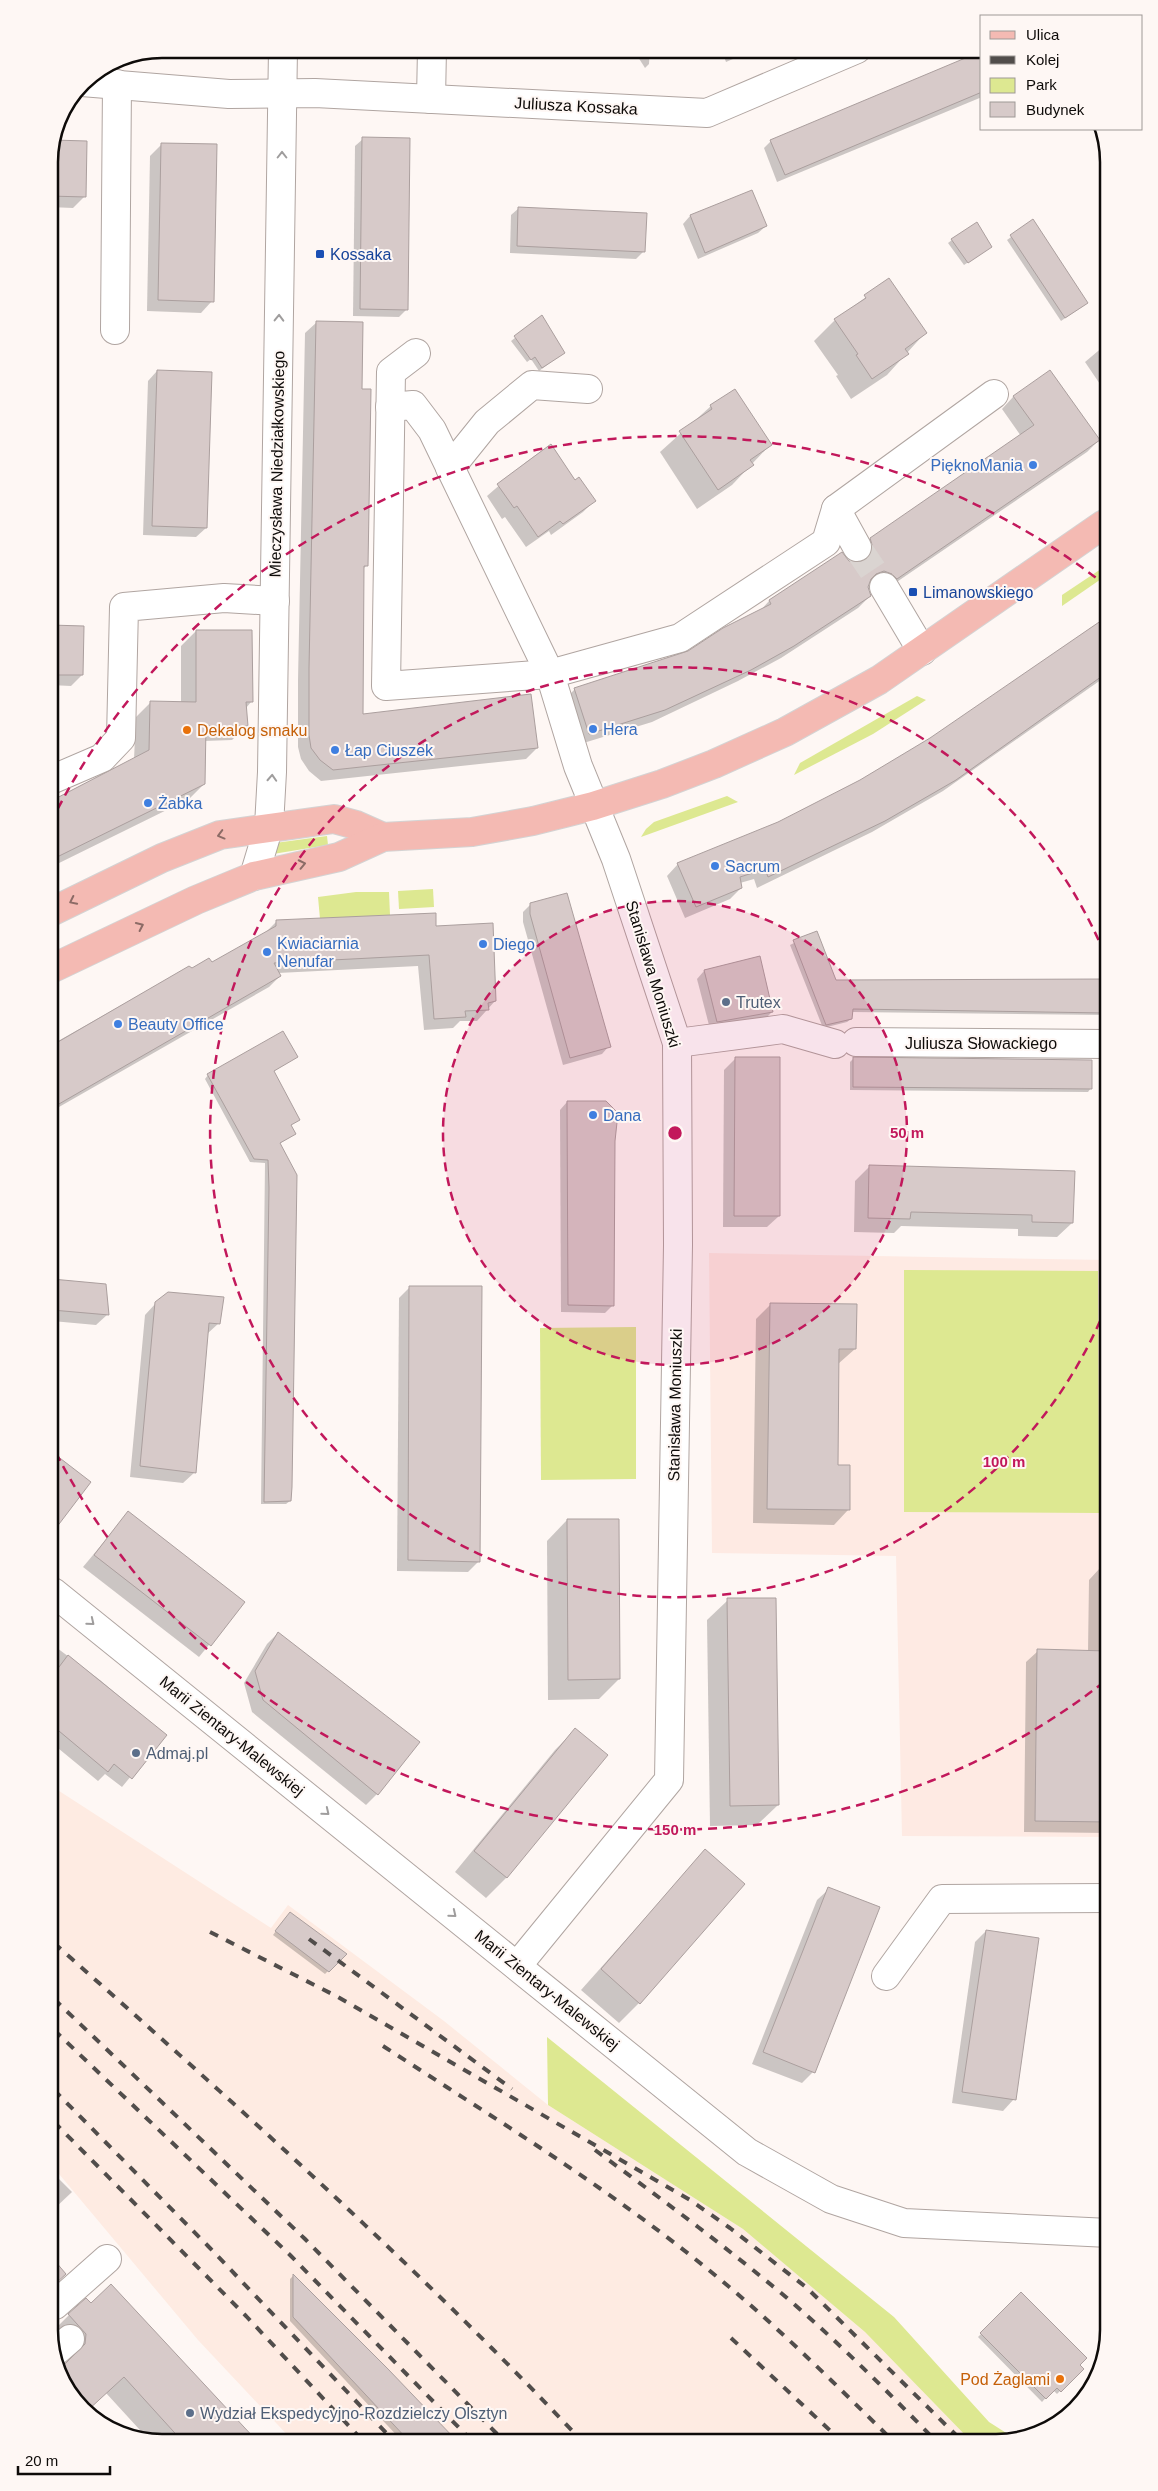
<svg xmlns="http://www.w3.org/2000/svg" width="1158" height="2491" font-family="Helvetica,sans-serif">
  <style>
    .built { fill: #feebe2 }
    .education { fill: #feeae3 }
    .green { fill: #dde891 }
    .shadow { fill: #0003 }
    .building { fill: #d7cac9; stroke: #ab9f9e }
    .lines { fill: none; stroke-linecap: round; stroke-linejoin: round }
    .minor-tunnel { stroke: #dad4d1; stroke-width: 28; stroke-dasharray: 28 14; stroke-linecap: butt }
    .minor-casing { stroke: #b0a5a1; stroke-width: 30 }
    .major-casing { stroke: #d4d3d3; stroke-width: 30 }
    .minor { stroke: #fff; stroke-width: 28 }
    .major { stroke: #f4bab3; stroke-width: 28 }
    .rail { stroke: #514d4b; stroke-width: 4; stroke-dasharray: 9 9; stroke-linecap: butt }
    .oneway { stroke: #9f9d9d }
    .oneway2 { stroke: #8c6b66 }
    .ring { fill: none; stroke: #c2185b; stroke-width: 2.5; stroke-dasharray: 9 6 }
    .transit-dot { fill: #1a4fb4; stroke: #fef7f4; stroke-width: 2 }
    .shop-dot { fill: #3f7fe0; stroke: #fef7f4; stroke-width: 2 }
    .food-dot { fill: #e8710a; stroke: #fef7f4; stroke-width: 2 }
    .service-dot { fill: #5c6f8a; stroke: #fef7f4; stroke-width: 2 }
    .labels { text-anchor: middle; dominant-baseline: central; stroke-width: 4; stroke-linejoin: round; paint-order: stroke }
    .street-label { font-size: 16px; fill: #0e0b09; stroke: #fef7f4 }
    .transit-label { font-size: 16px; fill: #164399; stroke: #fef7f4; text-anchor: start }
    .shop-label { font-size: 16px; fill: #366cbe; stroke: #fef7f4; text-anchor: start }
    .food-label { font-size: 16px; fill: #c56008; stroke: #fef7f4; text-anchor: start }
    .service-label { font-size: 16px; fill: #4e5e75; stroke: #fef7f4; text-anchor: start }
    .rim { fill: none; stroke: #0e0b09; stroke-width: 2.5 }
    .centre { fill: #c2185b; stroke: #fef7f4; stroke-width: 2.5 }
    .ring-label { font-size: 15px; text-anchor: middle; font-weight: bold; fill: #c2185b; stroke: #fef7f4; stroke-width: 4; stroke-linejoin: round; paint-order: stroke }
  </style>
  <rect width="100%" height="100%" fill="#fef7f4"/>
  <path class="built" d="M53,1787l218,141 17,-23 156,116 104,84 195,124 122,103 102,105 -674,4 -95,-101 -144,-172z"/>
  <path class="education" d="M709,1253l397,7 2,577 -206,-1 -6,-280 -184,-3z"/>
  <g class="green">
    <path d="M1104,567v10l-42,29v-11z"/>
    <path d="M917,696l9,4 -53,34 -79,41 6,-12z"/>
    <path d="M727,796l11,6 -97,35 5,-8 8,-7z"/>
    <path d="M327,836l1,9 -55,9 2,-11z"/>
    <path d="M433,889l1,18 -35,2 -1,-18z"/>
    <path d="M356,892h33l1,23 -70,4 -2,-22z"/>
    <path d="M904,1270l194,1 1,242 -195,-1z"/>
    <path d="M636,1327v152l-95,1 -1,-152z"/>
    <path d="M547,2037l347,280 95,105 22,14 -44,1 -102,-105 -122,-103 -195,-124z"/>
  </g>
  <g class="shadow">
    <path d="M316,49h56l-2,3 -54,-1z"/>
    <path d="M633,49h17l-1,15 -4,4z"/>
    <path d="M721,49h35l-30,13z"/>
    <path d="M982,53v44l-205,85 -13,-34 7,-7z"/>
    <path d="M363,139l44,170 -8,8 -46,-1 2,-170z"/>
    <path d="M52,142l34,1 -2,54 -11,11 -24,-1v-52z"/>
    <path d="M162,144l50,157 -11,12 -54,-2 3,-155z"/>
    <path d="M752,191l14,35 -8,7 -60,26 -15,-35 7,-8z"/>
    <path d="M519,208l125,43 -8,8 -126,-6 1,-38z"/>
    <path d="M1033,221l50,85 -22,15 -54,-81z"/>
    <path d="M952,240l35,10 -23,15 -16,-22z"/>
    <path d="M889,280l36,53 -38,42 -36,24 -15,-23 2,-1 -24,-34 21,-21z"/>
    <path d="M542,317l21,36 -24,18 -8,-12 -4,3 -16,-21z"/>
    <path d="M317,322l43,68 6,176 -4,4v145l175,33 -11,11 -205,22 -12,-10 -8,-12 -3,-12v-67l7,-347z"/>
    <path d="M1104,346v44l-19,-28z"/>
    <path d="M157,371l49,157 -10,9 -53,-2 5,-154z"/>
    <path d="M1050,372l49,68 -12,12 -202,138 -13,-7 -4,1 2,12 -12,12 -77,50 -43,23 -86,41 -75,23 -14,-44 12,-12 114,-37 71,-41 9,-10 73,-47 7,8 11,1 -1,-12 12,-12 150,-103 -19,-27 11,-12z"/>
    <path d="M711,406l59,39 -38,40 -35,24 -37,-57z"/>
    <path d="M550,445l25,37 19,19 -11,11 -32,23 -2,-4 -23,16 -21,-30 -3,2 -15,-23 39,-34z"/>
    <path d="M1105,618v59l-162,114 -71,41 -115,56 -3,-9 -14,4 1,5 -11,11 -45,19 -18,-42 11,-12 100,-41 83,-42 70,-42z"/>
    <path d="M50,624l32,51 -11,11 -21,-1z"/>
    <path d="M196,631l55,71 -5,6 1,17 -15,15 -28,1v43l-15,15 -138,68v-66l83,-42 2,-42 15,-15 30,1v-57z"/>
    <path d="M530,905l79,141 -7,8 -39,11 -40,-143v-10z"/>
    <path d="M276,922l159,6 60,73 -18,20h-17l-7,7 -29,2 -6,-64 -140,7 2,3 -11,11 -217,124 -1,-66 138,-78 2,3 20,-6 54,-31z"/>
    <path d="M816,932l19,49 271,-1v35l-254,-3 -1,7 -4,3 -24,6 -33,-83z"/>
    <path d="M704,971l68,41 -7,7 -55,10 -13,-50z"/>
    <path d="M296,1057l-23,15 25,48 -8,6 5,8 -16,10 11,357 -4,3h-25l4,-341 -15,-1 -45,-83 3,-4z"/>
    <path d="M854,1058l237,30 -3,4 -238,-2v-28z"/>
    <path d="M735,1059l44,157 -12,11h-44l1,-157z"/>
    <path d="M567,1102l46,39v164l-8,8 -44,-1 -1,-202z"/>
    <path d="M870,1166l202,57 -15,14 -39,-1v-7l-117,-3 -7,7 -40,-1 1,-51z"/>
    <path d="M52,1280l52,5 4,29 -12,11 -44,-4z"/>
    <path d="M410,1287l69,274 -11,11 -71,-1 2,-273z"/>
    <path d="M156,1303l63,20 -12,11 -12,138 -12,11 -53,-6 15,-162z"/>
    <path d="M771,1304l84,45 -17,15 -1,102 11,44 -14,15 -81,-2 3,-204z"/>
    <path d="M128,1513l116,89 -45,55 -116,-90z"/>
    <path d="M567,1520l52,159 -20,20 -51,1 -1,-159z"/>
    <path d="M1100,1568h7l1,265 -84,-1 2,-170 12,-11 50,1 1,-72z"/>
    <path d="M728,1600l50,205 -21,20 -47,1 -3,-206z"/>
    <path d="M278,1633l99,161 -11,11 -114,-93 -8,-29 23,-39z"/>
    <path d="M53,1645l47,35 65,55 -43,52 -17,-13 -7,7 -45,-37z"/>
    <path d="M576,1729l-69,148 -21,21 -31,-26 100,-122z"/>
    <path d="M705,1851l-66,152 -20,20 -38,-33z"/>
    <path d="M829,1889l-16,183 -11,11 -50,-19 65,-164z"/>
    <path d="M286,1917l59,37 -20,20 -52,-39z"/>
    <path d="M986,1931l28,168 -11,12 -51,-8 23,-161z"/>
    <path d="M54,2174l18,18 -18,17z"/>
    <path d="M293,2276l94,94 66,70h-52l-111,-119v-42z"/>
    <path d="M111,2286l144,155 -101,1 -4,-1 -44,-48 -19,18 -31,-44 9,-2 3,-3 2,-11 -15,-16v-6l14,-14 22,-10z"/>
    <path d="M1021,2294l61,75 -25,25 -4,-4 -11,12 -64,-65z"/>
  </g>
  <g class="building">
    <path d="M982,51v41l-197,83 -15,-35z"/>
    <path d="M362,137l48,1 -2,172 -48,-1z"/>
    <path d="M53,140l34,1 -1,56 -37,-1v-41z"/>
    <path d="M161,143l56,1 -3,158 -56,-2z"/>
    <path d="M752,190l15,36 -62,27 -15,-38z"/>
    <path d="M518,207l129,6 -2,39 -128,-6z"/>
    <path d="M1033,219l55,84 -23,15 -55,-83z"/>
    <path d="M977,222l15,25 -24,16 -17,-24z"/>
    <path d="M889,278l38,55 -22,16 4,5 -37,25 -16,-24 2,-1 -24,-35 32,-21 -2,-3z"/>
    <path d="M542,315l23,38 -23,15 -7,-11 -4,3 -17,-24z"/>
    <path d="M316,321l47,1 -1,67h9l-3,177h-4l-1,148 168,-20 7,54 -205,22 -13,-10 -9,-12 -2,-13v-67z"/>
    <path d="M157,370l55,2 -5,156 -55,-2z"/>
    <path d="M1050,370l50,70 -203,139 -5,-5 -8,-3 -8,3 -5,5 -3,8 3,9 -77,50 -43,24 -86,40 -76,24 -15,-46 114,-37 35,-23 48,-24 -2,-4 73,-48 7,9 8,2 8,-3 5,-5 3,-7 -3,-10 164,-113 -21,-29z"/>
    <path d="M735,389l37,56 -22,15 4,5 -36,25 -39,-59 33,-22 -2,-4z"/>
    <path d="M551,444l24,36 4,-3 17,24 -33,23 -3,-3 -22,16 -21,-31 -3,2 -17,-24z"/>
    <path d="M1105,618v56l-149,106 -71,41 -117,56 -3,-8 -25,8 2,11 -46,19 -19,-44 101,-41 82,-42 70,-42z"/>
    <path d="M50,625l34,1 -1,49h-33z"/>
    <path d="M196,630h56l1,72h-7l2,24h-42l-1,58 -154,76v-59l98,-51 1,-49 46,1z"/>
    <path d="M567,893l44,154 -41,11 -40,-144v-11z"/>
    <path d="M436,913v13l57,-3 3,78 -8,2 1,7 -24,1 1,6 -32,2 -5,-64 -155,8 7,13 -229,132 -1,-62 138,-80 3,2 17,-10 3,4 64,-36v-6z"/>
    <path d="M817,931l19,49 270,-1v34l-253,-4 -1,10 -26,6 -33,-85z"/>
    <path d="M760,956l13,56 -56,10 -13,-52z"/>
    <path d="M283,1031l15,26 -24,14 26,49 -9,5 5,9 -16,9 17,32 -5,312 -1,14 -27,1 5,-314 -1,-28 -14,-1 -47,-85z"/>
    <path d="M735,1057h45v159h-46z"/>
    <path d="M853,1057l239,3v29l-239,-2z"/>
    <path d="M567,1101h39l12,12 -3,28 -1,165 -46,-1z"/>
    <path d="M869,1165l206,6 -2,52 -41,-1v-7l-121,-3 -1,7 -42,-1z"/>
    <path d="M52,1279l54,5 3,31 -57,-5z"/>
    <path d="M409,1286h73l-2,276 -72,-2z"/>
    <path d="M168,1292l56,5 -4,27 -11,-1 -13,150 -56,-7 15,-164z"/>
    <path d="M770,1303l87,1 -1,45h-17l-1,116h12v45l-83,-1z"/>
    <path d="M52,1452l39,30 -38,50 -1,-49z"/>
    <path d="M128,1511l117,91 -34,44 -117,-91z"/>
    <path d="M567,1519h52l1,160 -52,1z"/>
    <path d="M727,1598h49l3,207 -49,1z"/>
    <path d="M278,1632l142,110 -42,53 -115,-95 -8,-29z"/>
    <path d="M1037,1649l70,2 1,171 -73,-1z"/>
    <path d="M68,1655l99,80 -35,44 -18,-15 -6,8 -55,-46v-51z"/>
    <path d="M575,1728l33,27 -101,123 -33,-27z"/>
    <path d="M705,1849l40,35 -105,120 -39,-35z"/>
    <path d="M828,1887l52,20 -65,166 -52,-21z"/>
    <path d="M290,1912l57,42 -18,18 -54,-41z"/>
    <path d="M986,1930l53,8 -23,162 -54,-8z"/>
    <path d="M55,2261l11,13 -11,10z"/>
    <path d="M293,2274l95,95 68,71h-48l-115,-123z"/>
    <path d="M111,2284l146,157 -74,1 -59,-65 -37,34 -31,-44 9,-3 20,-20 1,-10 -18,-20 18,-16 5,5z"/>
    <path d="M1021,2292l66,66 -7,7 4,4 -23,23 -4,-4 -11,11 -66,-66z"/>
  </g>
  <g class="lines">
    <path class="minor-tunnel" d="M857,547l27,40"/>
    <g class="minor-casing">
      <g id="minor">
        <path d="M82,82l147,12 86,-1 392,20 150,-64"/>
        <path d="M431,99l1,-50"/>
        <path d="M115,330l2,-246"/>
        <path d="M416,353l-25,19 -5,314 164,-12 130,-36 146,-96 10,-33 158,-115"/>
        <path d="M390,407l23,-2 19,25 118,244 28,92 38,93 61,184 1,202 -9,535 -152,186"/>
        <path d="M450,468l37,-46 45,-37 56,4"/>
        <path d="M836,509l21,38"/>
        <path d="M884,587l38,64"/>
        <path d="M51,780l51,-22 19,-20 3,-131 100,-9 51,3"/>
        <path d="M254,876l15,-50 3,-54 11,-723"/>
        <path d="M856,1042l250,2"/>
        <path d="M677,1043l106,-14 52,15"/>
        <path d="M53,1592l694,560 84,47 73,24 205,10"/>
        <path d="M886,1976l56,-77 166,-1"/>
        <path d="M55,2305l52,-46"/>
        <path d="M55,2352l15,-13"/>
      </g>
    </g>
    <g class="major-casing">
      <g id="major">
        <path d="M51,912l111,-54 58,-23 114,-16 22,6 27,12"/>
        <path d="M51,969l145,-69 58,-24 85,-19 44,-20 89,-5 61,-11 60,-15 69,-22 52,-20 71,-32 94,-52 225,-156"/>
      </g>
    </g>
    <use href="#minor" class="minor"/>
    <use href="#major" class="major"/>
    <g class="rail">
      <path d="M210,1932l128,65 352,203 40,28 77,60 151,149"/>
      <path d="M309,1939l203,150"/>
      <path d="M54,1943c180,160 360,320 526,496"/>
      <path d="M54,1999l251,240 198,201"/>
      <path d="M54,2030l236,225 181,185"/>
      <path d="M383,2046c111,72 224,141 327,225 63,51 121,109 179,166"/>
      <path d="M54,2090l154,156 185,194"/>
      <path d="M54,2122l192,194 117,125"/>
      <path d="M595,2150c65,48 130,96 192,148 51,44 98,91 145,139"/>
      <path d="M731,2338l106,99"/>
    </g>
  </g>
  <defs><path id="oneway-chevron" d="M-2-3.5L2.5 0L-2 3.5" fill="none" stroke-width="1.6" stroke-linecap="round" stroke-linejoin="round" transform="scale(1.25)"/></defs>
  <g class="oneway">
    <use href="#oneway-chevron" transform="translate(282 155) rotate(-90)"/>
    <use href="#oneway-chevron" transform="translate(279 318) rotate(-89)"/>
    <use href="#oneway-chevron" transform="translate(272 778) rotate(-87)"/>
    <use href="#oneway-chevron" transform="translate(91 1622) rotate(39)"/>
    <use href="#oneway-chevron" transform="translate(326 1812) rotate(39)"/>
    <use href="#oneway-chevron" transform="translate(453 1914) rotate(39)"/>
  </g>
  <g class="oneway2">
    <use href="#oneway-chevron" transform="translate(221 835) rotate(165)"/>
    <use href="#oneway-chevron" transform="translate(302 864) rotate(-12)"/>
    <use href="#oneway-chevron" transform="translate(73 901) rotate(154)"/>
    <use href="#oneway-chevron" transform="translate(140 926) rotate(-25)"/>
  </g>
  <circle cx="675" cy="1133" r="232" fill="#c2185b" fill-opacity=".12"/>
  <g class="ring">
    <circle cx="675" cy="1133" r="232"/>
    <path d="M1106 1307A465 465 0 1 1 1105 955"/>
    <path d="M1104 1682A697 697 0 0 1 54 1449M51 822A697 697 0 0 1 1104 584"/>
  </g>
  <g class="transit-dot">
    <rect x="315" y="249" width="10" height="10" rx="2.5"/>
    <rect x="908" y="587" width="10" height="10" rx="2.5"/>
  </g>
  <g class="shop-dot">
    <circle cx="1033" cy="465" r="5"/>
    <circle cx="593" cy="729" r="5"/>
    <circle cx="335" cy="750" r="5"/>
    <circle cx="148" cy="803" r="5"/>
    <circle cx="715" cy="866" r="5"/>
    <circle cx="483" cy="944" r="5"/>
    <circle cx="267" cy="952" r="5"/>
    <circle cx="118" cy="1024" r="5"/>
    <circle cx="593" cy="1115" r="5"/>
  </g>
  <g class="food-dot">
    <circle cx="187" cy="730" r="5"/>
    <circle cx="1060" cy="2379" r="5"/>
  </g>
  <g class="service-dot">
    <circle cx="726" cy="1002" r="5"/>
    <circle cx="136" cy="1753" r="5"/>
    <circle cx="190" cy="2413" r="5"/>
  </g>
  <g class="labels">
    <g class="street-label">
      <text transform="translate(576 106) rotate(3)">Juliusza Kossaka</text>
      <text transform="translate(277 464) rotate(-89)">Mieczysława Niedziałkowskiego</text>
      <text transform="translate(653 974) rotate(73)">Stanisława Moniuszki</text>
      <text x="981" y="1043">Juliusza Słowackiego</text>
      <text transform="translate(675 1405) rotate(-89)">Stanisława Moniuszki</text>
      <text transform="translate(232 1736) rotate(39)">Marii Zientary-Malewskiej</text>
      <text transform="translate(547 1990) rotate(39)">Marii Zientary-Malewskiej</text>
    </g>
    <g class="transit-label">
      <text x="330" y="254">Kossaka</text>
      <text x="923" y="592">Limanowskiego</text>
    </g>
    <g class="shop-label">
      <text x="1023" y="465" text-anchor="end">PięknoMania</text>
      <text x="603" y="729">Hera</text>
      <text x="345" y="750">Łap Ciuszek</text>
      <text x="158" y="803">Żabka</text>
      <text x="725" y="866">Sacrum</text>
      <text x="277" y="943">Kwiaciarnia<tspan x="277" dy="18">Nenufar</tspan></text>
      <text x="493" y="944">Diego</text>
      <text x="128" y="1024">Beauty Office</text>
      <text x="603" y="1115">Dana</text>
    </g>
    <g class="food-label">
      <text x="197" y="730">Dekalog smaku</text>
      <text x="1050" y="2379" text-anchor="end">Pod Żaglami</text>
    </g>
    <g class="service-label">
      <text x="736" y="1002">Trutex</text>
      <text x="146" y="1753">Admaj.pl</text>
      <text x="200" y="2413">Wydział Ekspedycyjno-Rozdzielczy Olsztyn</text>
    </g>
  </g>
  <path d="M0 0H1158V2491H0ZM162 58H996A104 104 0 0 1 1100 162V2330A104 104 0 0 1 996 2434H162A104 104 0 0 1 58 2330V162A104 104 0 0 1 162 58Z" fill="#fef7f4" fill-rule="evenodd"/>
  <path class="rim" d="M162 58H996A104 104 0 0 1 1100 162V2330A104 104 0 0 1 996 2434H162A104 104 0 0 1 58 2330V162A104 104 0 0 1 162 58Z"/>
  <circle cx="675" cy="1133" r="8" class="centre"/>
  <g class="ring-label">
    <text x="907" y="1138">50 m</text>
    <text x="1004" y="1467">100 m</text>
    <text x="675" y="1835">150 m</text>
  </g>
  <rect x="980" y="15" width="162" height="115" fill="#fef7f4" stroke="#9e9996"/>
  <rect x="990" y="31" width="25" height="8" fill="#f4bab3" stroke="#9e9996"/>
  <text x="1026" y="40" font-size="15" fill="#0e0b09">Ulica</text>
  <rect x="990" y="56" width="25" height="8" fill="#514d4b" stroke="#9e9996"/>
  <text x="1026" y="65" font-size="15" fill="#0e0b09">Kolej</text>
  <rect x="990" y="78" width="25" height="15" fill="#dde891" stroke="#9e9996"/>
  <text x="1026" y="90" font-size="15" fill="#0e0b09">Park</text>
  <rect x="990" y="102" width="25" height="15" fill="#d7cac9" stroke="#9e9996"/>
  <text x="1026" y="115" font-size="15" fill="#0e0b09">Budynek</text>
  <path d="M18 2466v8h92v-8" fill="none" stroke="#0e0b09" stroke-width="2.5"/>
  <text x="25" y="2466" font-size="15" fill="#0e0b09" stroke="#fef7f4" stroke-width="4" paint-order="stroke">20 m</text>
</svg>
